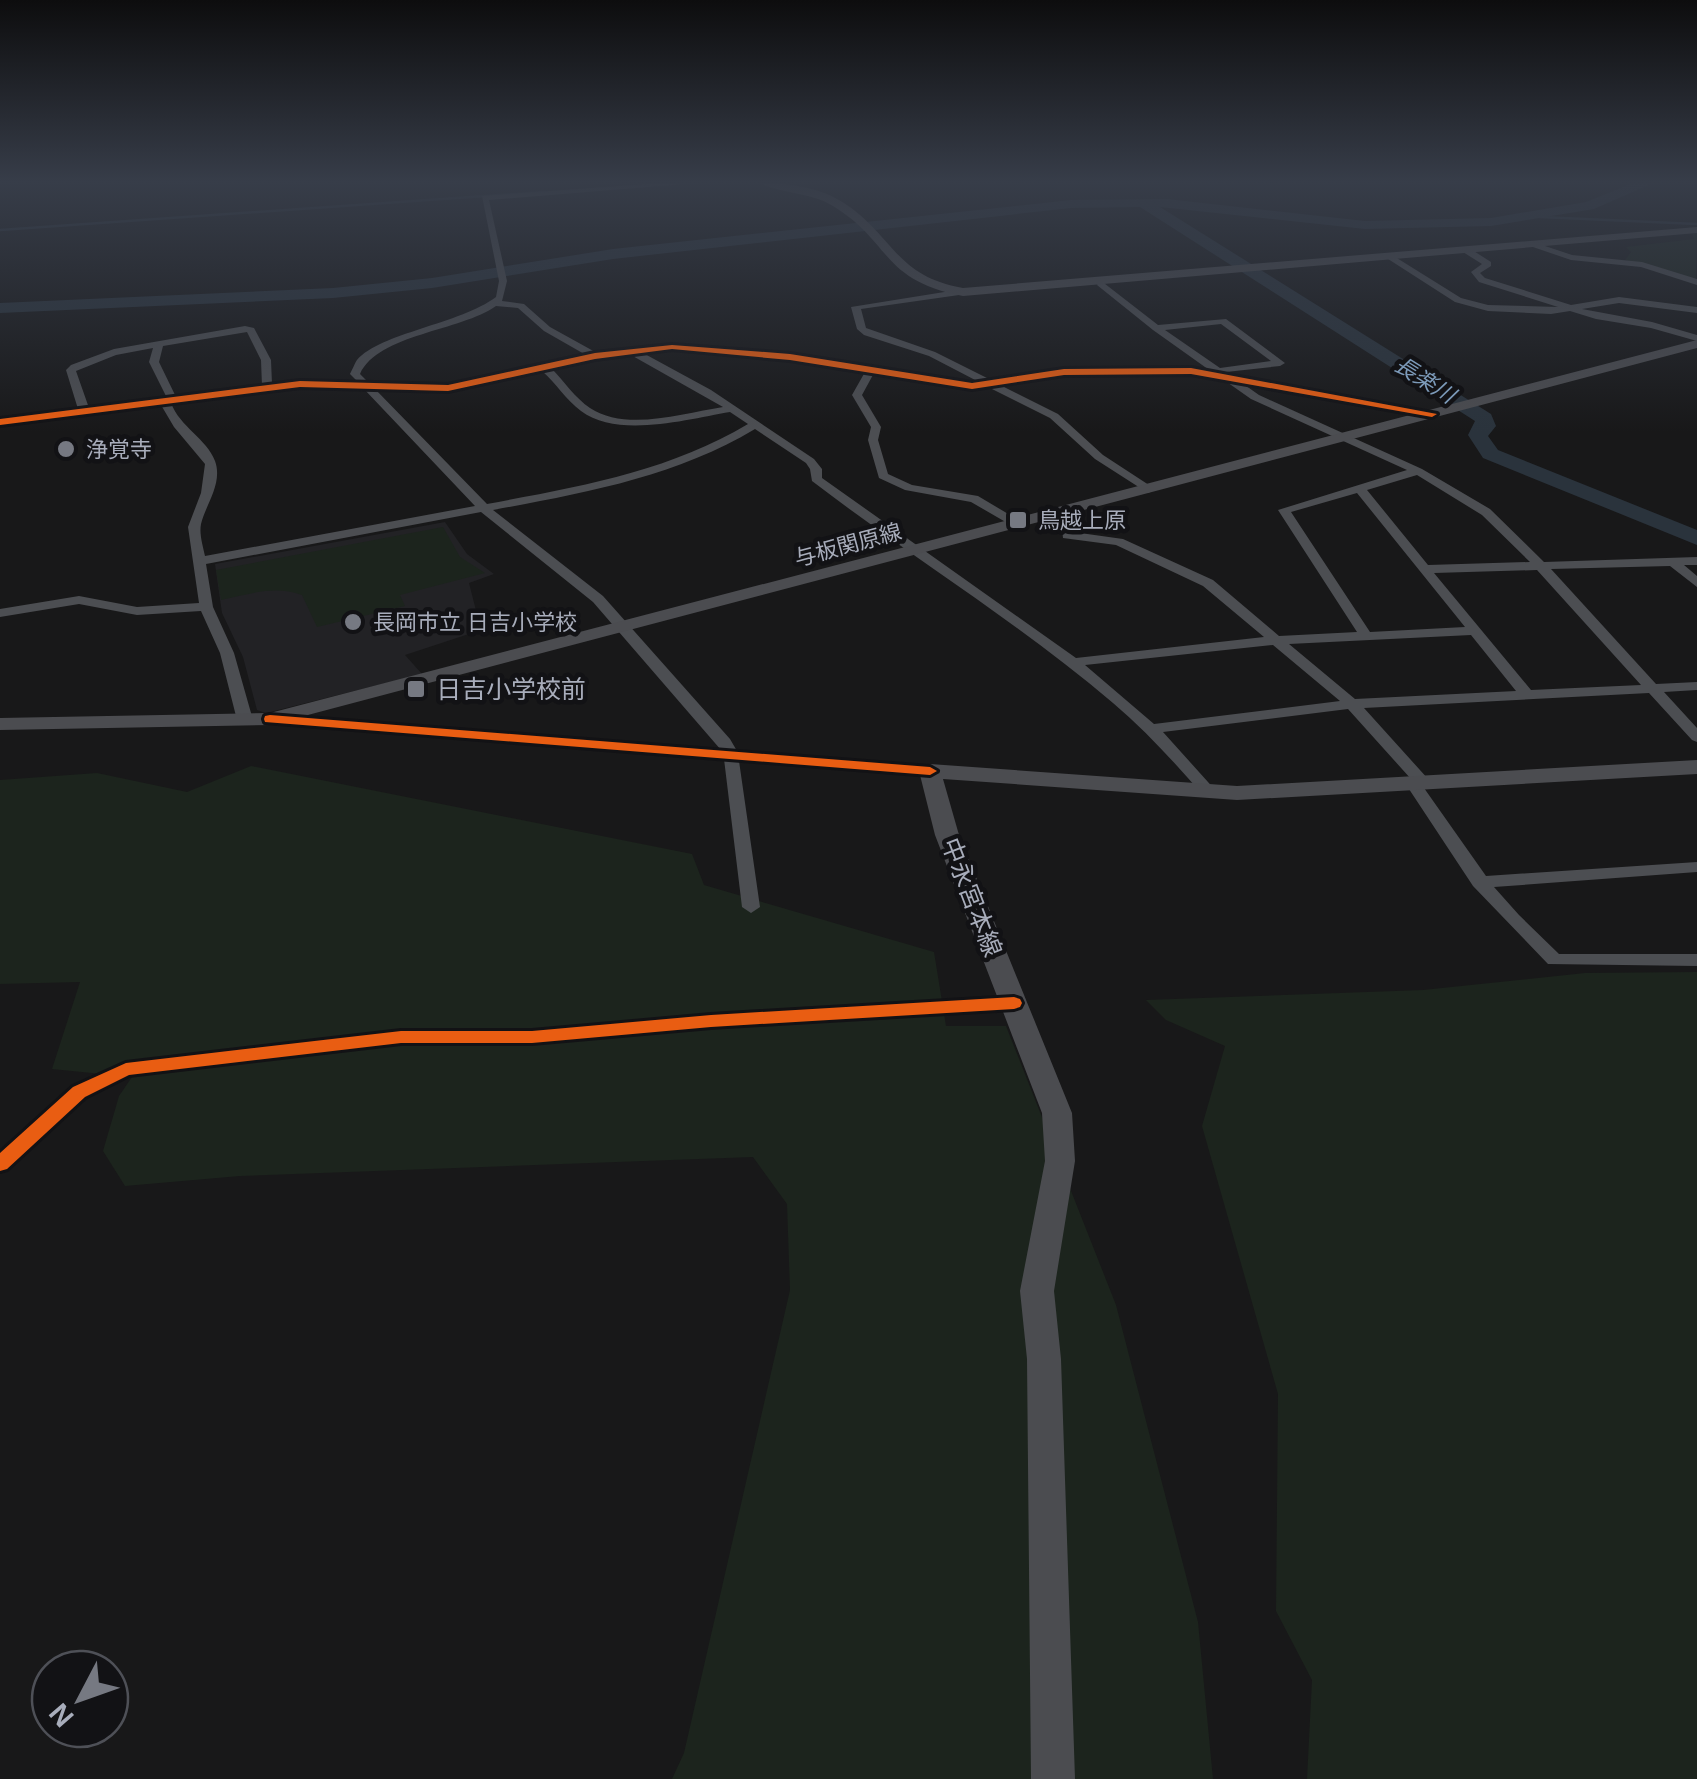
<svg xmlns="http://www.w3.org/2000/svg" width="1697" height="1779" font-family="Helvetica,'Noto Sans JP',sans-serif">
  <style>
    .built { fill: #222225 }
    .green { fill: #1c241d }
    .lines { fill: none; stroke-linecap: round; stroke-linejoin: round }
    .stream { stroke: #2a333c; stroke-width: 2.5 }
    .river { fill: #2a333c; fill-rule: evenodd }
    .street { fill: #4c4e52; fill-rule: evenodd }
    .secondary { fill: #4b4c50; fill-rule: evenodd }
    .cycleway-casing { stroke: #121215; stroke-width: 6 }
    .cycleway { fill: #e95d12; fill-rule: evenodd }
    .poi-dot { fill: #767982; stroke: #121215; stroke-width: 4 }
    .labels { text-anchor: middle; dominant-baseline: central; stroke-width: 9; stroke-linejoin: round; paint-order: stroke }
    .far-water-label { font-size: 22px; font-style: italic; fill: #7c9ab9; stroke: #121215 }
    .far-poi-label { font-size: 22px; fill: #a8adbb; stroke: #121215; text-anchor: start }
    .far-street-label { font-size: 22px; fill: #a8adbb; stroke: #121215 }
    .poi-label { font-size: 25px; fill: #a8adbb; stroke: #121215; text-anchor: start }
    .street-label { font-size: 25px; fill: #a8adbb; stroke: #121215 }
  </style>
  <rect width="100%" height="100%" fill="#181819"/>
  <path class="built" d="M445,522l22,32 27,20 -25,9 12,47 -76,25 17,19 -156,39 -9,-3 -14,-53 -21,-44 -7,-49z"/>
  <g class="green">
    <path d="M1697,233l-1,45 -14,1 -57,-19 6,-8 -5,-5 68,-8 -2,-5z"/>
    <path d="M443,527l17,30 25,16 -85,22 5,11 -88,21 -15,-32c-27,-10 -53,-1 -81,5l-5,-30z"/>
    <path d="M251,766l441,88 12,31 230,67 12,74h60l110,279 82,317 15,157h-541l12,-26 106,-463 -3,-86 -34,-47 -513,19 -115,10 -22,-35 16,-55 13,-19 -80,-8 28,-87 -80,2v-204l97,-7 90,19z"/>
    <path d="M1697,972v807h-390l5,-99 -36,-69 2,-217 -76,-268 23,-80 -59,-26 -20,-20 277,-10 162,-17z"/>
  </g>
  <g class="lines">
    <g class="stream">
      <path d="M1540,217l157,7"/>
      <path d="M0,230l543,-38"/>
    </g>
    <path class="river" d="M1633,183h20l-59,26 -103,17 -126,3 -205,-22 331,207 5,12 -8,10 10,14 199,80v15l-214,-87 -15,-23 7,-14 -335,-214 -69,1 -458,51 -181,29 -99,10 -333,15v-10l333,-15 99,-10 181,-29 458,-49 96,-1 198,22 126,-3 95,-16z"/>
    <g class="street">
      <path d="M660,183h37l-208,17 18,81 -5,20 22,3 26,23 47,26 75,-9 118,10 182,29 7,-1 -50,-26 -65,-21 -7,-6 -6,-22 112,-18 3,5 -105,15 5,19 69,24 56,28 73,-11 127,-1 21,4 -59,-42 -56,-45 3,-5 58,45 68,-6 59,44 -5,3 -54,6 4,3 206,37 1,2 -5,3 -190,-34 17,12 163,74 68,40 54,53 153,-5v8h-13l13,11v11l-27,-21 -119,3 105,115 41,-2v8l-33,2 33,36v14l-5,-2 -43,-47 -285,15 65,72 2,3 -7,5 62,88 211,-14v10l-203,15 25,28 40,39h138v12l-149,-2 -75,-78 -68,-103 6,-4 -63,-70 -185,23 54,60 -2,3h-12c-28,-32 -57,-64 -90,-92 -95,-81 -202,-146 -301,-222l-2,-12 -4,-6 -51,-34c-80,48 -171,64 -262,81l110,86 127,143 7,12 193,15 8,5 -8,5 -191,-15 21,146 -9,6 -9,-6 -18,-148 -454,-35 -8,-5 8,-5 451,36 -128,-148 -112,-90 -275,52 7,43 21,46 19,67 -8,5 -8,-5 -17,-67 -19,-42 -64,4 -58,-11 -79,13v-8l79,-13 58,11 62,-4 -11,-76 13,-34 4,-29 -31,-37 -13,-22 -161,20v-6l78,-10 -12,-39 5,-5 43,-16 131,-23 9,2 17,32 1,24 28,-3 58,1 -8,-8c1,-2 6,-13 7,-14 23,-27 103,-36 139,-63l3,-16 -17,-85zM496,306l22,2 26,23 42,24 -138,30 -79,-2 -9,-9c18,-40 101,-43 136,-68zM1221,324l50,37 -51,7 -55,-38zM247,332l14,28 1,26 -86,11 -17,-35 4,-16zM153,348l-4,14 18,36 -78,10 -13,-37 40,-16zM672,350l118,10 75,12 -13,23 19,32 -3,13 11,38 26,12 66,12 45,26 4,-1v-6l-42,-25 -66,-11 -24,-11 -10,-34 3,-13 -19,-32 12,-22 98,16 16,-2 62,31 45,41 53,34 4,-2v-4l-49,-32 -45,-41 -58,-29 64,-10 127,-1 33,6 27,19 156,71 -129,40 79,122 -78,4 -66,-56 -90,-41 -50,-7 -3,-20 -10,-3 3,29 53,7 87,41 61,51 -188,21 -254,-180v-9l-8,-10 -103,-69 -68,-37zM631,355l92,52c-39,6 -97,25 -133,1 -15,-10 -26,-27 -39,-40zM542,371c14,12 24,29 39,40 37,28 107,8 149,1l18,12c-80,48 -171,63 -261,80l-112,-115 73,2zM300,387l64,2 111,117 -270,50c-2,-10 -6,-22 -4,-32 5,-20 22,-41 14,-63 -8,-22 -35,-34 -44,-58zM1417,475l65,40 48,47 -102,3 -61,-75zM1357,493l108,134 -95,5 -79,-120zM1537,570l104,115 -110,5 -97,-117zM1471,635l45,56 -161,8 -66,-55zM1273,645l67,56 -186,23 -69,-59z"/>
      <path d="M1533,242l39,13 70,7 55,17v6l-56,-18 -70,-7 -41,-14z"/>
      <path d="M1463,248h6l22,14v4l-11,7 5,5 86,27 48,-8 78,10v6l-78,-10 -37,6 70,13 45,13v6l-46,-13 -55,-9 -26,-8 -19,3 -63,-3 -33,-9 -70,-45 7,-2 69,43 27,7 70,2 -79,-25 -8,-10 11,-8 -19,-12z"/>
      <path d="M1014,996l7,2 3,5 -3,5 -7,2 -303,18 -179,16h-131l-271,32 -44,21 -78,73 -8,2v-21l72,-64 54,-25 275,-32h131l179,-16z"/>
    </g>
    <g class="secondary">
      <path d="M760,183c27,0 60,4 84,20 50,33 51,73 119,85l734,-61v6l-734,63c-83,-16 -71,-54 -130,-90 -22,-14 -51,-12 -73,-23z"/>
      <path d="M1697,340v8l-1427,377 -270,5v-12l270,-5z"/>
      <path d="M1697,760v14l-460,26 -294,-21 16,56 113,278 3,48 -21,130 7,68 14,420h-44l-4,-420 -7,-68 25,-130 -3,-48 -107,-278 -16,-64 11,-7 307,22z"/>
    </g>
    <g class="cycleway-casing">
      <g id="cycleway">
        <path d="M672,345l118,9 182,29 92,-14 127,-1 246,46 -5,3 -241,-43 -127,1 -92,14 -182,-29 -118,-11 -77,10 -147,32 -148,-4 -300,38v-6l300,-38 148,4 147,-32z"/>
        <path d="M270,715l660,52 7,4 -7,4 -665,-53 -1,-3 1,-3z"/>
        <path d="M1014,997l6,2 2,4 -2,4 -6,2 -303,18 -179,16h-131l-272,32 -44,22 -78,72 -7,2v-18l73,-66 53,-24 275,-32h131l179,-16z"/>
      </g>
    </g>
    <use href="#cycleway" class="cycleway"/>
  </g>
  <linearGradient id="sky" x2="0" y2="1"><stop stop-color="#0d0d0e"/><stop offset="0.42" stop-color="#373d49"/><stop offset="1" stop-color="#373d49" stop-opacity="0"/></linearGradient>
  <rect width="1697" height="432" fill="url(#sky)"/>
  <g class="poi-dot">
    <circle cx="66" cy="449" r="10"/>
    <rect x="1008" y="510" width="20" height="20" rx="5"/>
    <circle cx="353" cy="622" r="10"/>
    <rect x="406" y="679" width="20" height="20" rx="5"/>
  </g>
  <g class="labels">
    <g class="far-water-label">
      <text transform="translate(1425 380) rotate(32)">長楽川</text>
    </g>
    <g class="far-poi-label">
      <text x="86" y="449">浄覚寺</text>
      <text x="1038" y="520">鳥越上原</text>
      <text x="373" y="622">長岡市立 日吉小学校</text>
    </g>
    <g class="far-street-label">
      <text transform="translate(848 545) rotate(-15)">与板関原線</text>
    </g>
    <g class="poi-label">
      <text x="436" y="689">日吉小学校前</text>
    </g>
    <g class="street-label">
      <text transform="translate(972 897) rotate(69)">中永宮本線</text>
    </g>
  </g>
  <g transform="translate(80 1699) rotate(229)"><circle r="48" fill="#121215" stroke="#4e5057" stroke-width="2.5"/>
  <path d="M0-8L18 38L0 25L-18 38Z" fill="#767982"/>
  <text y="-15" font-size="28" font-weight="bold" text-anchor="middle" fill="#a8adbb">N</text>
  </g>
</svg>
